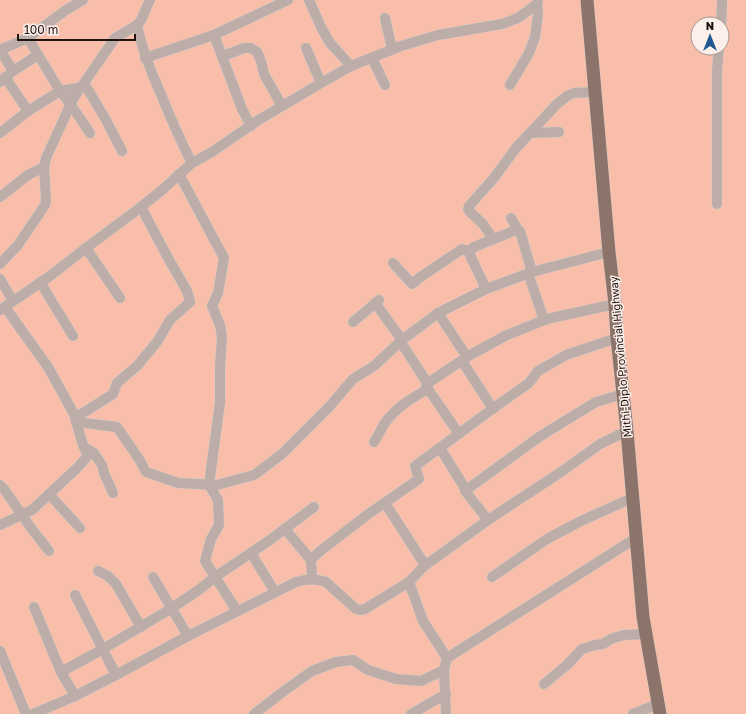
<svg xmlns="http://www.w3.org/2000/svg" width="746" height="714" font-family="'Golos Text',sans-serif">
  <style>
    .green { fill: #f8bea9; fill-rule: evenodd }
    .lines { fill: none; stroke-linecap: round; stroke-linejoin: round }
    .minor-casing { stroke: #d9ccc7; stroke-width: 11 }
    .major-casing { stroke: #d9ccc7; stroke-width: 14 }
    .minor { stroke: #bcada8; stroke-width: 10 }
    .major { stroke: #8d746a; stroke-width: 13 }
    .labels { text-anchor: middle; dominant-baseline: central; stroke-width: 3; stroke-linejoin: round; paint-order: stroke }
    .street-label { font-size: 11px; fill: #1f130f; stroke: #fdefea }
  </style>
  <rect width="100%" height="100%" fill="#fdefea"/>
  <path class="green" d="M0,0h746v714h-746zM698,24h24v24h-24z"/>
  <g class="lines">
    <g class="minor-casing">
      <g id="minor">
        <path d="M309,0l13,29 8,14 21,23"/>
        <path d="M385,18l7,31"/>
        <path d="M721,24l1,-19v-5"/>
        <path d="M137,25c5,24 13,45 23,67 10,25 20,48 32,71"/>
        <path d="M214,35l28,74 9,17"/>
        <path d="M28,38l32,53 11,14 19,28"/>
        <path d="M306,48l15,35"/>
        <path d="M0,50l28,-12 38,-28 17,-10"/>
        <path d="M0,50l13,21"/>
        <path d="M223,56l21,-8h7l6,4 4,9 3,13 18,32"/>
        <path d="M145,58l69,-23 74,-35"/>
        <path d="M372,58l13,27"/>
        <path d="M5,77l23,34"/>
        <path d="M0,82l13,-11 25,-16"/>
        <path d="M84,83l22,37 16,31"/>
        <path d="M510,85l19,-32 6,-16 3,-23 -1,-10 1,-4"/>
        <path d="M0,133l28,-22 32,-20 22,-4"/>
        <path d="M530,133l29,-1"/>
        <path d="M179,174l45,84 -6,35 -6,13 8,19 2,13 -2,28v36l-11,83 9,15 1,25 -8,14 -6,22 32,50"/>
        <path d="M0,197l28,-22 16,-8"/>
        <path d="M717,204v-134l2,-22"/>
        <path d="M511,218l7,12"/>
        <path d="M493,239l-10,-15 -14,-13 -1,-2 1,-3 25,-28 22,-30 41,-44 10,-8 7,-3 21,-1"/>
        <path d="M86,248l34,50"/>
        <path d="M393,263l19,21 7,-6 43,-29 8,2"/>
        <path d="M0,264l18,-19 27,-40 1,-4 -2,-34 2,-9 27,-59 42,-61 22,-13 4,-5 9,-20"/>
        <path d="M528,273l16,47"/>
        <path d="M0,279l13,22"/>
        <path d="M40,282l33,54"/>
        <path d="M486,289l-16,-34v-4l4,-4 42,-17 4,1 12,41"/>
        <path d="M375,303l27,37"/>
        <path d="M0,310l50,-34 36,-28 55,-41 21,-17 30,-27 20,-11 45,-31 64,-38 30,-17 50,-20 37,-11 64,-11 16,-6 19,-14"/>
        <path d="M438,313l29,44"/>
        <path d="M353,322l26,-22"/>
        <path d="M400,341l28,43"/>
        <path d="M462,361l31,48"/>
        <path d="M75,418l38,-24 4,-11 20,-17 20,-24 13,-22 20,-18 -3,-11 -19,-33 -27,-51"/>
        <path d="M76,422l41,5 22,32 7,13 32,11 39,2 37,-10 28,-21 47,-47 24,-28 21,-13 28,-26 36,-27 48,-24 46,-17 77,-20"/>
        <path d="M459,434l-33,-48 5,-5 39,-26 37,-20 40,-16 68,-15"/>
        <path d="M374,442c4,-6 7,-13 11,-19 11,-16 27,-25 43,-34"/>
        <path d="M84,447l10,6 8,12 2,8 9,20"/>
        <path d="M440,448l26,42"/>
        <path d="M0,485l4,4 27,39 18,23"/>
        <path d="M49,494l31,34"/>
        <path d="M385,503l40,62"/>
        <path d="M488,520l-23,-29 74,-54 29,-18 28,-17 27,-8"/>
        <path d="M0,525l32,-15 45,-42 9,-10 1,-4 -5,-12 -8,-28 -26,-47 -43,-60"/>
        <path d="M285,529l26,31"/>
        <path d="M251,553l24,39"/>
        <path d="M98,571l10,5 8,8 25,43"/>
        <path d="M153,577l35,59"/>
        <path d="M492,577l55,-38 34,-18 51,-23"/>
        <path d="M312,579l-1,-19 8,-8 48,-37 52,-36 -4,-13 80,-59 34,-24 9,-12 28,-16 51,-17"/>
        <path d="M409,582l14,39 24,37"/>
        <path d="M75,595l41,80"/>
        <path d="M34,607l27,65 14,24"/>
        <path d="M0,651l26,63"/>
        <path d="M61,672l42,-23 69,-41 28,-19 15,-12 55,-37 44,-33"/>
        <path d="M544,684l24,-20 14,-15 13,-4 8,-1 8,-5 6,-2 7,-2 22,-1"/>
        <path d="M33,714l42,-18 41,-21 72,-39 108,-54c10,-3 19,-4 30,0l30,27 4,1 5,-1 44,-27 14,-15 65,-47 73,-48 39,-28 27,-13"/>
        <path d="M254,714l30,-23 28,-20 24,-9 17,-2 15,10 28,9 25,2 23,-11"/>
        <path d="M411,714l35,-20"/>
        <path d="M446,714l-2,-44 3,-12 189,-120"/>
        <path d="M633,714l25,-10"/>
      </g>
    </g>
    <g class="major-casing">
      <path id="major" d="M587,0l22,252 6,52 2,34 10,93 16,186 17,97"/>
    </g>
    <use href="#minor" class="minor"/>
    <use href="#major" class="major"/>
  </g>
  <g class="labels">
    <g class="street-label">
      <text transform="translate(620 357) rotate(-95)">Mithi-Diplo Provincial Highway</text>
    </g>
  </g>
  <g transform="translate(710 36)"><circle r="19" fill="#fdefea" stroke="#a49792"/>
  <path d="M0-3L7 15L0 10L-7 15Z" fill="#215a92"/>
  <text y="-6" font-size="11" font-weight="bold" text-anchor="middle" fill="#1f130f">N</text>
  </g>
  <path d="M18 34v6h117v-6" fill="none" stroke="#1f130f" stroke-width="2"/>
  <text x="24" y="34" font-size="12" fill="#1f130f" stroke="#fdefea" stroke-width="3" paint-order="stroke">100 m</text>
</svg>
